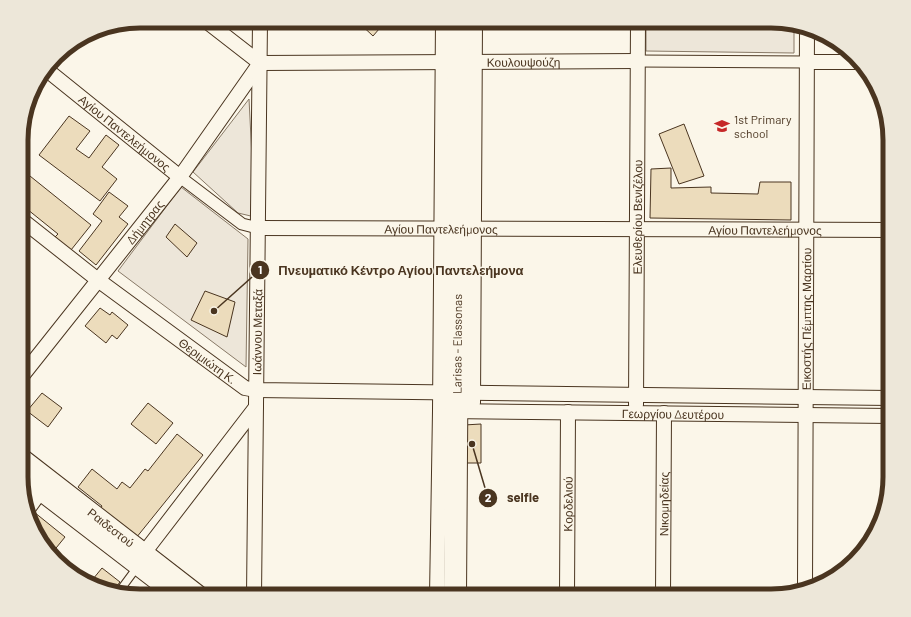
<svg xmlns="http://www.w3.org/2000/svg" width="911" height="617" font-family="Barlow,sans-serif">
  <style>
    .green { fill: #ede6d9; stroke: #887966 }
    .building { fill: #ecdcbc; stroke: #4a3520 }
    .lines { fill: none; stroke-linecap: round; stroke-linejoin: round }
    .service-casing { stroke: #4a3520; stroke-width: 9 }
    .pedestrian-casing { stroke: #4a3520; stroke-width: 13 }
    .minor-casing { stroke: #4a3520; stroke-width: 16 }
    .tertiary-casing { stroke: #4a3520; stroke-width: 20 }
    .trunk-casing { stroke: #4a3520; stroke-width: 24 }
    .service { stroke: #fbf6e9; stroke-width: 7 }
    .pedestrian { stroke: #fbf6e9; stroke-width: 11 }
    .minor { stroke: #fbf6e9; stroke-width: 14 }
    .tertiary { stroke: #fbf6e9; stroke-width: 18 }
    .trunk { stroke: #fbf6e9; stroke-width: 22 }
    .labels { text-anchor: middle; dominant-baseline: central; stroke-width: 3; stroke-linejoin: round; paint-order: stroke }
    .street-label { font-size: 12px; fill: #4a3520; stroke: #fbf6e9 }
    .poi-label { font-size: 12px; fill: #4a3520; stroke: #fbf6e9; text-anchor: start }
    .rim { fill: none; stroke: #4a3520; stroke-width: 5 }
    .leader { fill: none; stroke: #4a3520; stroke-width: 1.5 }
    .callout-dot { fill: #4a3520; stroke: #fbf6e9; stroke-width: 1.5 }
    .mark-label { font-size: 12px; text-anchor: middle; font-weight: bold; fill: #fff }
    .callout-label { font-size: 13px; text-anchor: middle; font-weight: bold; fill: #4a3520; stroke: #fbf6e9; stroke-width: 3; stroke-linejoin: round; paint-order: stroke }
  </style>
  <rect width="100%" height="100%" fill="#fbf6e9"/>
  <g class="green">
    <path d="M646,21h132l16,3v29l-148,-2z"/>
    <path d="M249,99l6,118 -17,-4 -45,-41z"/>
    <path d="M181,187l67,52 -2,128 -128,-96z"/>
  </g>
  <g class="building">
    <path d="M357,21h29l-13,15z"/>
    <path d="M69,116l21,15 -14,18 13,9 17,-23 13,10 -17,22 15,12 -17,22 -61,-46z"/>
    <path d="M684,124l20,52 -25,8 -20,-50z"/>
    <path d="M671,168v20l40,-1v6l47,1 2,-12h31v38l-141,-2 1,-49z"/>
    <path d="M25,172l66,53 -20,25 -16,-13 3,-3 -36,-29v-30z"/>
    <path d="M109,192l19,14 -9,11 9,7 -32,41 -17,-14 23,-30 -9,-7z"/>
    <path d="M175,224l22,19 -10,14 -21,-20z"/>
    <path d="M205,291l30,11 -8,35 -36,-17z"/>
    <path d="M100,308l10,7 2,-3 16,13 -11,14 -5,-4 -6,8 -21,-17z"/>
    <path d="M42,393l20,15 -14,19 -21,-16z"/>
    <path d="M148,403l25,20 -17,21 -25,-20z"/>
    <path d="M481,424v39h-18l1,-38z"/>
    <path d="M177,434l26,21 -67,83 -36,-29 2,-3 -24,-19 14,-18 25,20 5,-7 8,6 15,-19 3,2z"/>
    <path d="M34,512l31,25 -13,16 -15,-16 -7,-20z"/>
    <path d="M102,568l18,14 -8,10 -10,-2 -9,-5 3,-4 -3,-2z"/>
  </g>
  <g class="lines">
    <g class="service-casing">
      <path id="service" d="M118,593l20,-27"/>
    </g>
    <g class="pedestrian-casing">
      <g id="pedestrian">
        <path d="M637,61l170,1"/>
        <path d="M180,177l62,47 16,4"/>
      </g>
    </g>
    <g class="minor-casing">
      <g id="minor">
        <path id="s1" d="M206,21l54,42 377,-2"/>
        <path d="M807,62h50"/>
        <path id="s2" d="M47,70l133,107"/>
        <path id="s3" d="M22,220l76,60 147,108 11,2 634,8"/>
        <path id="s4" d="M258,228l632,2"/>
        <path id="s5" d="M22,376l158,-199 80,-114"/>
        <path d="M473,403l2,-382"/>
        <path id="s6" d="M636,405l2,-384"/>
        <path id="s7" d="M448,411l442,5"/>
        <path d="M28,509l13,-18"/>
        <path d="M144,553l112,-146"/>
        <path id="s8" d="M805,588l2,-561"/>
        <path id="s9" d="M254,596l6,-575"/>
        <path d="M437,596l3,-185 3,-390"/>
        <path id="s10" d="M567,596l1,-184"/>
        <path id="s11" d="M663,596l1,-183"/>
      </g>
    </g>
    <g class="tertiary-casing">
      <g id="tertiary">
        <path id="s12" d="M22,458l178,138"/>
        <path d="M22,477l155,119"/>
      </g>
    </g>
    <g class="trunk-casing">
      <g id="trunk">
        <path id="s13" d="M455,596l4,-575"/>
      </g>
    </g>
    <use href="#service" class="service"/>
    <use href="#pedestrian" class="pedestrian"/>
    <use href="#minor" class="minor"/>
    <use href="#tertiary" class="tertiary"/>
    <use href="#trunk" class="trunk"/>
  </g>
  <defs>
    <g id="school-bare" transform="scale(1.2)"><path d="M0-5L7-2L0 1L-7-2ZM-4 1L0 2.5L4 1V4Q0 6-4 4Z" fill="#c62828" stroke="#fbf6e9" stroke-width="2.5" paint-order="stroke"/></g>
  </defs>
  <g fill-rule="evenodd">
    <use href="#school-bare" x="722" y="126"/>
  </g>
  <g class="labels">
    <g class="street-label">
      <text stroke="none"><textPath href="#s1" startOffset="332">Κουλουψούζη</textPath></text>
      <text stroke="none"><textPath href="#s2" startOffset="100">Αγίου Παντελεήμονος</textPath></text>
      <text stroke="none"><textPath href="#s6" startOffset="188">Ελευθερίου Βενιζέλου</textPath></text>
      <text stroke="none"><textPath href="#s5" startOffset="197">Δήμητρας</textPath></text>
      <text stroke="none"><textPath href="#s4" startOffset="183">Αγίου Παντελεήμονος</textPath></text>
      <text stroke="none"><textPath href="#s4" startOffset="507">Αγίου Παντελεήμονος</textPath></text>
      <text stroke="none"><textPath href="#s8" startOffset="269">Εικοστής Πέμπτης Μαρτίου</textPath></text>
      <text stroke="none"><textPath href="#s9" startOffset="264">Ιωάννου Μεταξά</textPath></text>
      <text stroke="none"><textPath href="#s13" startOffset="252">Larisas - Elassonas</textPath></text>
      <text stroke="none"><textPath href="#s3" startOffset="233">Θεριμιώτη Κ.</textPath></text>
      <text stroke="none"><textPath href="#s7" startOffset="225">Γεωργίου Δευτέρου</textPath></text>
      <text stroke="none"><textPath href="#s10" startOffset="92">Κορδελιού</textPath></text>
      <text stroke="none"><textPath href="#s11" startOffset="92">Νικομηδείας</textPath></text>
      <text stroke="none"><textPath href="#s12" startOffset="113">Ραιδεστού</textPath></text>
    </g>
    <g class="poi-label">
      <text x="734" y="119">1st Primary<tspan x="734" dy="14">school</tspan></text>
    </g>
  </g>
  <path d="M0 0H911V617H0ZM140 28H771A112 112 0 0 1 883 140V477A112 112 0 0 1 771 589H140A112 112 0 0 1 28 477V140A112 112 0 0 1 140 28Z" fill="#ede7d9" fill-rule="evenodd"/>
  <path class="rim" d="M140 28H771A112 112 0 0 1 883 140V477A112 112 0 0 1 771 589H140A112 112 0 0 1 28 477V140A112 112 0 0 1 140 28Z"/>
  <path class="leader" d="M214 311L260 270M472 444L488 498"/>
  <g class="callout-dot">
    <circle cx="214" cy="311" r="4"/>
    <circle cx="472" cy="444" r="4"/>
    <circle cx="260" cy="270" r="10"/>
    <circle cx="488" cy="498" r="10"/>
  </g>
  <g class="mark-label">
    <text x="260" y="274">1</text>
    <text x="488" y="502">2</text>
  </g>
  <g class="callout-label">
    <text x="401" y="275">Πνευματικό Κέντρο Αγίου Παντελεήμονα</text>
    <text x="523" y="502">selfie</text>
  </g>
</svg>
